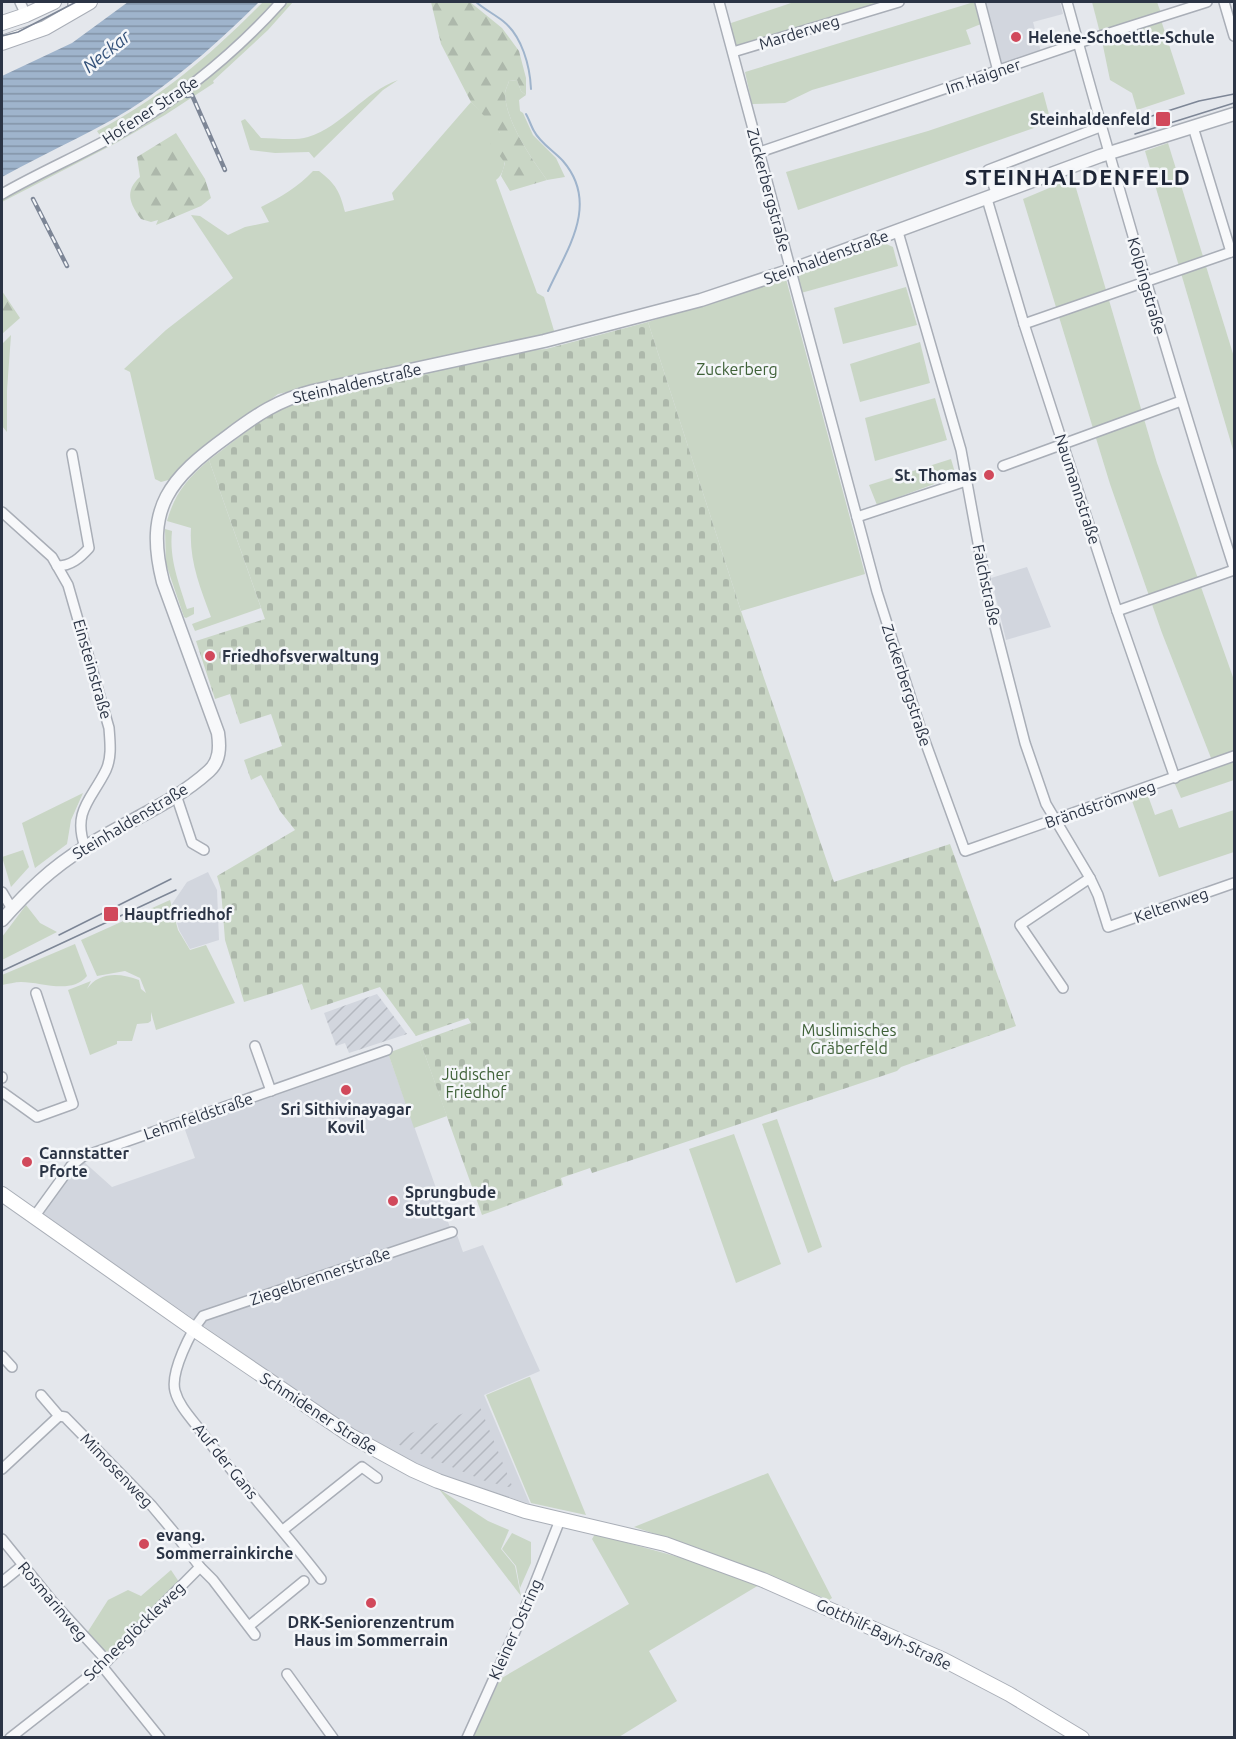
<svg xmlns="http://www.w3.org/2000/svg" width="1236" height="1739" font-family="Ubuntu,sans-serif">
  <style>
    .built { fill: #d2d6de }
    .industrial { fill: url(#industrial-furrows) }
    .green { fill: #c9d6c5 }
    .forest { fill: url(#forest-firs) }
    .cemetery { fill: url(#cemetery-stones) }
    .water { fill: url(#water-rules) }
    .lines { fill: none; stroke-linecap: round; stroke-linejoin: round }
    .stream { stroke: #9fb4cc; stroke-width: 2 }
    .minor-casing { stroke: #a9aeb7; stroke-width: 12 }
    .tertiary-casing { stroke: #a9aeb7; stroke-width: 15 }
    .secondary-casing { stroke: #a9aeb7; stroke-width: 16 }
    .minor { stroke: #f7f8fa; stroke-width: 9 }
    .tertiary { stroke: #f7f8fa; stroke-width: 12 }
    .secondary { stroke: #fff; stroke-width: 14 }
    .tram { stroke: #7d8696; stroke-width: 1.5 }
    .rail-casing { stroke: #7d8696; stroke-width: 4.5 }
    .rail { stroke: #f4f6f9; stroke-width: 2; stroke-dasharray: 7; stroke-linecap: butt }
    .poi-dot { fill: #d1495b; stroke: #f4f6f9; stroke-width: 2 }
    .labels { text-anchor: middle; dominant-baseline: central; stroke-width: 5; stroke-linejoin: round; paint-order: stroke }
    .street-label { font-size: 16px; fill: #2b3445; stroke: #f4f6f9 }
    .poi-label { font-size: 16px; font-weight: bold; fill: #2b3445; stroke: #f4f6f9; text-anchor: start }
    .park-label { font-size: 16px; fill: #3f6138; stroke: #f4f6f9 }
    .water-label { font-size: 18px; font-style: italic; fill: #34527a; stroke: #f4f6f9 }
    .district-label { font-size: 22px; font-weight: bold; letter-spacing: 1.5px; fill: #1d2536; stroke: #f4f6f9 }
  </style>
  <defs>
    <pattern id="industrial-furrows" width="10" height="10" patternUnits="userSpaceOnUse" patternTransform="scale(1.5)"><rect width="10" height="10" fill="#d2d6de"/><path d="M-1 1l2-2M0 10L10 0M9 11l2-2" fill="none" stroke="#b4b8c0"/></pattern>
    <pattern id="forest-firs" width="22" height="20" patternUnits="userSpaceOnUse" patternTransform="scale(1.5)"><rect width="22" height="20" fill="#c9d6c5"/><path d="M5 1l3.5 6h-7zM16 11l3.5 6h-7z" fill="#adb8ab"/></pattern>
    <pattern id="cemetery-stones" width="16" height="16" patternUnits="userSpaceOnUse" patternTransform="scale(1.5)"><rect width="16" height="16" fill="#c9d6c5"/><path d="M2 7V4a2 2 0 0 1 4 0v3zM10 15v-3a2 2 0 0 1 4 0v3z" fill="#adb8ab"/></pattern>
    <pattern id="water-rules" width="6" height="5" patternUnits="userSpaceOnUse" patternTransform="scale(1.5)"><rect width="6" height="5" fill="#9fb4cc"/><path d="M0 2.5h6" fill="none" stroke="#8293a7"/></pattern>
  </defs>
  <rect width="100%" height="100%" fill="#e4e7ec"/>
  <g class="built">
    <path d="M985,2h75l3,12 -30,8 8,30 -39,11z"/>
    <path d="M1027,567l24,60 -45,13 -15,-62z"/>
    <path d="M208,872l9,18 2,50 -29,9 -11,-19 -7,-26 15,-22z"/>
    <path d="M388,1053l64,180 4,-1 7,20 20,-7 57,126 -56,24 46,109 -89,-29 -77,-38 -322,-223 31,-45 10,-8 29,26 83,-29 -11,-31z"/>
  </g>
  <g class="industrial">
    <path d="M377,994l30,40 -58,19 -4,-10 -9,3 -12,-33z"/>
    <path d="M480,1407l33,81 -28,-7 -95,-40z"/>
  </g>
  <g class="green">
    <path d="M263,2h11c-49,55 -109,100 -173,135l-4,-6c64,-33 117,-79 166,-129z"/>
    <path d="M287,2h6l-25,28 -55,51 1,2 -49,32 -49,28 -114,59v-3l177,-100 52,-41z"/>
    <path d="M794,2h90l-149,46 -4,-25z"/>
    <path d="M974,2l7,22 -15,6 5,14 -159,46 -27,13 -33,1 -7,-32z"/>
    <path d="M1092,2h65l4,11 -61,20z"/>
    <path d="M1161,20l24,74 -48,16 -5,-17 -22,-13 -8,-39z"/>
    <path d="M398,80l-15,10 -69,68 -5,-6 -34,1 -25,-3 -9,-29 4,-2 16,19c14,0 34,3 47,-1 35,-11 56,-45 90,-57z"/>
    <path d="M517,80l4,11 5,4 -7,5 1,11 3,2 10,22 23,23 9,19 -18,3c-16,-22 -41,-58 -42,-86 0,-4 3,-9 4,-13z"/>
    <path d="M1043,92l8,30 -253,88 -12,-38 142,-41z"/>
    <path d="M471,102c8,8 26,23 30,33 5,13 7,36 -5,45l41,113 7,4 11,37 -277,60 -79,58 -27,27 -11,3 -6,-3 -25,-107 -6,-3 42,-39 67,-52 -42,-63 9,1 28,19 17,-8 24,-5 -8,-15c20,-10 37,-20 52,-36h6c17,13 21,21 26,41l49,-12 -2,-7z"/>
    <path d="M1168,143l66,214v96l-89,-302z"/>
    <path d="M1073,178l84,285 77,217v71l-23,7 -49,-125 -52,-149 -87,-285z"/>
    <path d="M884,243l9,4 5,19 -97,27 -4,-19z"/>
    <path d="M786,279l79,295 -124,37 -93,-289 125,-41z"/>
    <path d="M906,287l11,38 -74,19 -9,-36z"/>
    <path d="M11,335l-4,55v42l-5,-6v-82z"/>
    <path d="M920,342l10,41 -70,19 -10,-38z"/>
    <path d="M935,398l12,42 -72,21 -10,-43z"/>
    <path d="M951,459l5,17 -79,29 -8,-20z"/>
    <path d="M209,460l52,148 -66,23 -3,-7 19,-7c-11,-30 -22,-56 -20,-89l-24,-7c8,-28 20,-42 42,-61z"/>
    <path d="M165,529l7,2c-3,28 7,52 15,78l7,-2v7l-8,4 -2,-1 -18,-53z"/>
    <path d="M1234,761v19l-53,18 -7,-16z"/>
    <path d="M83,793l-12,27 -4,24 -32,24 -13,-45z"/>
    <path d="M1147,793l8,22 17,-6 7,19 55,-18v42l-75,25 -28,-79z"/>
    <path d="M23,850l6,17 -18,20 -9,-30z"/>
    <path d="M170,900l8,30 12,20 16,-5 29,58 -79,27 -5,-18v9l-3,2 -11,1 -5,17h-15v3l-27,11 -22,-65 23,-9 -4,8c12,-18 34,-16 52,-9l2,9 5,4 -6,-15 -15,-7 -28,5 -16,-36z"/>
    <path d="M26,905l14,18 17,9 -55,28v-23z"/>
    <path d="M75,944l12,32c-16,19 -45,6 -66,6 -6,0 -13,2 -19,3v-10z"/>
    <path d="M420,1041l27,75 -33,12 -26,-75z"/>
    <path d="M777,1119l45,128 -14,6 -46,-129z"/>
    <path d="M734,1134l47,130 -45,19 -47,-134z"/>
    <path d="M529,1377h1l56,138 -55,-12 -45,-108z"/>
    <path d="M768,1473l64,125 -3,2 -131,-52 -64,-21z"/>
    <path d="M439,1489l49,32 21,9 -8,19 14,17 6,30z"/>
    <path d="M512,1533l19,9v21l-11,25 -4,-22 -14,-17z"/>
    <path d="M595,1534l98,27 66,24 -110,66 28,50 -58,36 -146,1 27,-59 129,-75 -37,-65z"/>
    <path d="M171,1570l8,12 -74,73 -18,-22 21,-33 20,-10 13,6z"/>
  </g>
  <g class="forest">
    <path d="M431,2h39l32,26 17,23 7,27v17l-5,-4 -4,-11 -8,1c-1,4 -4,9 -4,13 1,28 26,64 42,86l-37,11 -9,-15 4,-13 -15,-20 10,-10 -29,-31 -30,-58z"/>
    <path d="M176,133l29,46 6,19 -10,8 -45,19 2,-5 -7,2 -10,-3c-11,-15 -17,-28 -1,-42l-3,-20z"/>
    <path d="M2,291l18,27 -18,16z"/>
  </g>
  <path class="cemetery" d="M648,322l93,289 93,271 116,-38 66,182 -115,41 -4,4 -271,91 -34,11 -2,-5 -29,10 2,7 -81,30 -62,-174 51,-18 -3,-5 -52,18 -36,-49 -69,23 -9,-26 -58,18 -19,-62 -4,-50 -4,-14 78,-46 -15,-19 -19,-36 -10,5 -7,-20 38,-14 -11,-32 -31,10 -10,-30 -15,5 -19,-58 69,-22 -56,-159 51,-39 24,-14 34,-10 212,-47 16,-1z"/>
  <path class="water" d="M128,2h131c-35,35 -71,67 -112,96 -45,31 -97,52 -145,79v-101l70,-33z"/>
  <g class="lines">
    <g class="stream">
      <path d="M476,2c8,7 18,12 27,19 19,15 27,45 28,68"/>
      <path d="M526,114c3,5 5,12 8,17 6,12 20,20 29,30 37,43 4,88 -15,130"/>
    </g>
    <g class="minor-casing">
      <g id="minor">
        <path d="M20,2l6,13"/>
        <path d="M719,2l158,590 45,141 43,118 269,-95"/>
        <path d="M980,2l18,69"/>
        <path d="M1067,2c52,190 107,378 167,566"/>
        <path d="M1224,2l10,34"/>
        <path d="M73,4l1,-2"/>
        <path d="M733,52l166,-50"/>
        <path d="M1193,127l38,125"/>
        <path d="M760,152l318,-109 129,-41"/>
        <path d="M2,194c40,-23 83,-41 123,-64 58,-35 111,-78 156,-128"/>
        <path d="M997,195l-9,-25 112,-43"/>
        <path d="M987,199l37,125 93,287 58,167"/>
        <path d="M898,232l63,218 28,153 36,140 21,61 44,74 8,17 10,32 126,-44"/>
        <path d="M1024,324l210,-73"/>
        <path d="M1003,466l178,-65"/>
        <path d="M2,512l50,45 16,28 41,143c1,14 3,29 -3,42 -14,29 -34,41 -21,77"/>
        <path d="M857,517l109,-36"/>
        <path d="M57,566c14,0 23,-8 32,-18l-17,-94"/>
        <path d="M1117,611l117,-41"/>
        <path d="M176,795l16,48 12,7"/>
        <path d="M2,892l10,17"/>
        <path d="M1063,988l-43,-63 70,-47"/>
        <path d="M255,1046l16,45"/>
        <path d="M2,1077v1"/>
        <path d="M2,1092l35,25 36,-13 -37,-111"/>
        <path d="M34,1217l37,-51 11,-9 305,-107"/>
        <path d="M2,1356l10,11"/>
        <path d="M41,1395l18,21 6,1 87,89 21,25 27,36 13,13 42,55"/>
        <path d="M2,1469l57,-53"/>
        <path d="M283,1530l79,-63 15,11"/>
        <path d="M2,1539l51,63 54,59"/>
        <path d="M321,1579c-39,-51 -83,-98 -121,-149 -9,-12 -21,-24 -25,-39 -5,-19 16,-60 28,-75l249,-84"/>
        <path d="M2,1582l21,-17"/>
        <path d="M249,1626l55,-45"/>
        <path d="M102,1666l58,72"/>
        <path d="M287,1674l46,64"/>
        <path d="M10,1738l92,-72 98,-99"/>
        <path d="M467,1738l55,-122 38,-96"/>
      </g>
    </g>
    <g class="tertiary-casing">
      <path id="tertiary" d="M2,920c25,-28 49,-52 82,-72 40,-26 89,-44 125,-77 11,-10 11,-24 9,-38l-55,-151c-19,-75 7,-104 65,-146 28,-21 50,-36 85,-45l231,-50 157,-41 90,-30 309,-114 134,-42"/>
    </g>
    <g class="secondary-casing">
      <g id="secondary">
        <path d="M2,23l24,-8 28,-13"/>
        <path d="M2,43l43,-15 45,-26"/>
        <path d="M2,1194l193,136 156,106 62,34 25,11 87,30 140,33 98,36 181,80 65,34 73,44"/>
      </g>
    </g>
    <use href="#minor" class="minor"/>
    <use href="#tertiary" class="tertiary"/>
    <use href="#secondary" class="secondary"/>
    <g class="tram">
      <path d="M2,36l16,-4 58,-30"/>
      <path d="M1133,122l66,-21 35,-7"/>
      <path d="M1135,134l99,-31"/>
      <path d="M59,935l112,-56"/>
      <path d="M2,971l174,-81"/>
    </g>
    <g class="rail-casing">
      <g id="rail">
        <path d="M187,96l5,-1 33,75"/>
        <path d="M33,199l34,67"/>
      </g>
    </g>
    <use href="#rail" class="rail"/>
  </g>
  <g class="poi-dot">
    <circle cx="1016" cy="37" r="6"/>
    <rect x="1155" y="111" width="16" height="16" rx="3"/>
    <circle cx="989" cy="475" r="6"/>
    <circle cx="210" cy="656" r="6"/>
    <rect x="103" y="906" width="16" height="16" rx="3"/>
    <circle cx="346" cy="1090" r="6"/>
    <circle cx="27" cy="1162" r="6"/>
    <circle cx="393" cy="1201" r="6"/>
    <circle cx="144" cy="1544" r="6"/>
    <circle cx="371" cy="1603" r="6"/>
  </g>
  <g class="labels">
    <g class="street-label">
      <text transform="translate(799 32) rotate(-17)">Marderweg</text>
      <text transform="translate(983 76) rotate(-19)">Im Haigner</text>
      <text transform="translate(150 110) rotate(-33)">Hofener Straße</text>
      <text transform="translate(769 190) rotate(75)">Zuckerbergstraße</text>
      <text transform="translate(826 257) rotate(-20)">Steinhaldenstraße</text>
      <text transform="translate(1147 286) rotate(74)">Kolpingstraße</text>
      <text transform="translate(357 383) rotate(-13)">Steinhaldenstraße</text>
      <text transform="translate(1078 489) rotate(72)">Naumannstraße</text>
      <text transform="translate(987 585) rotate(78)">Falchstraße</text>
      <text transform="translate(93 669) rotate(74)">Einsteinstraße</text>
      <text transform="translate(907 685) rotate(72)">Zuckerbergstraße</text>
      <text transform="translate(1100 804) rotate(-19)">Brändströmweg</text>
      <text transform="translate(130 821) rotate(-31)">Steinhaldenstraße</text>
      <text transform="translate(1171 905) rotate(-19)">Keltenweg</text>
      <text transform="translate(198 1116) rotate(-19)">Lehmfeldstraße</text>
      <text transform="translate(320 1276) rotate(-19)">Ziegelbrennerstraße</text>
      <text transform="translate(319 1413) rotate(33)">Schmidener Straße</text>
      <text transform="translate(226 1461) rotate(51)">Auf der Gans</text>
      <text transform="translate(117 1470) rotate(46)">Mimosenweg</text>
      <text transform="translate(53 1601) rotate(50)">Rosmarinweg</text>
      <text transform="translate(515 1629) rotate(-66)">Kleiner Ostring</text>
      <text transform="translate(134 1631) rotate(-44)">Schneeglöckleweg</text>
      <text transform="translate(884 1634) rotate(25)">Gotthilf-Bayh-Straße</text>
    </g>
    <g class="poi-label">
      <text x="1028" y="37">Helene-Schoettle-Schule</text>
      <text x="1150" y="119" text-anchor="end">Steinhaldenfeld</text>
      <text x="977" y="475" text-anchor="end">St. Thomas</text>
      <text x="222" y="656">Friedhofsverwaltung</text>
      <text x="124" y="914">Hauptfriedhof</text>
      <text x="346" y="1109" text-anchor="middle">Sri Sithivinayagar<tspan x="346" dy="18">Kovil</tspan></text>
      <text x="39" y="1153">Cannstatter<tspan x="39" dy="18">Pforte</tspan></text>
      <text x="405" y="1192">Sprungbude<tspan x="405" dy="18">Stuttgart</tspan></text>
      <text x="156" y="1535">evang.<tspan x="156" dy="18">Sommerrainkirche</tspan></text>
      <text x="371" y="1622" text-anchor="middle">DRK-Seniorenzentrum<tspan x="371" dy="18">Haus im Sommerrain</tspan></text>
    </g>
    <g class="park-label">
      <text x="737" y="369">Zuckerberg</text>
      <text x="849" y="1030">Muslimisches<tspan x="849" dy="18">Gräberfeld</tspan></text>
      <text x="476" y="1074">Jüdischer<tspan x="476" dy="18">Friedhof</tspan></text>
    </g>
    <g class="water-label">
      <text transform="translate(106 51) rotate(-39)">Neckar</text>
    </g>
    <g class="district-label">
      <text x="1078" y="176">STEINHALDENFELD</text>
    </g>
  </g>
  <rect width="1236" height="1739" fill="none" stroke="#2b3445" stroke-width="6"/>
</svg>
